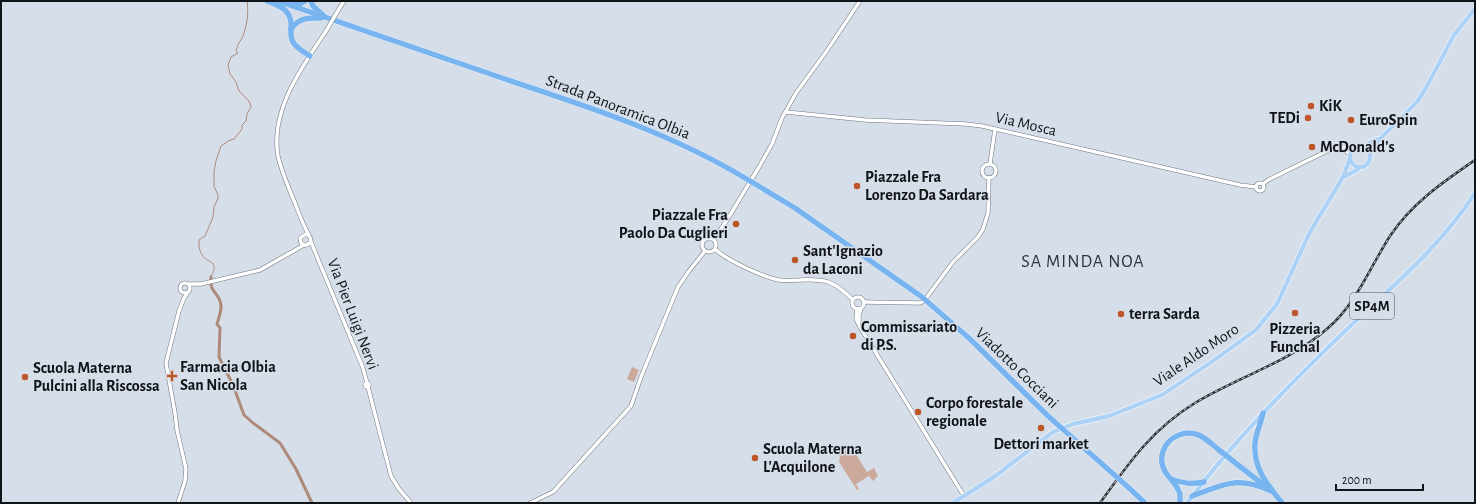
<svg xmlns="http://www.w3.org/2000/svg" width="1476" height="504" font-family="'Alegreya Sans',sans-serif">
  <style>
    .green { fill: #cbaa9c }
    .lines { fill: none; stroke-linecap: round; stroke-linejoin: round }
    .stream { stroke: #ae8a7b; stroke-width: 1 }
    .canal { stroke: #ae8a7b; stroke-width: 3 }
    .minor-casing { stroke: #6c747c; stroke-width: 4.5 }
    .major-casing { stroke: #fff; stroke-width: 5.5 }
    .highway-casing { stroke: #fff; stroke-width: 6 }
    .minor { stroke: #fff; stroke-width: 3.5 }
    .major { stroke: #aed2f5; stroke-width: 4.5 }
    .highway { stroke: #78b4ef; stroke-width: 5.5 }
    .rail-casing { stroke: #2e3237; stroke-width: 2.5 }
    .rail { stroke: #d6dfe9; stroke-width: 1; stroke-dasharray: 3; stroke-linecap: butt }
    .minor-bridge-casing { stroke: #6c747c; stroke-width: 4.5; stroke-linecap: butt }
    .highway-bridge-casing { stroke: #fff; stroke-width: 6; stroke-linecap: butt }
    .minor-bridge { stroke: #fff; stroke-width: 3.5 }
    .highway-bridge { stroke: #78b4ef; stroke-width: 5.5 }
    .poi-dot { fill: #bd5728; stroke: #d6dfe9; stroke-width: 1.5 }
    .labels { text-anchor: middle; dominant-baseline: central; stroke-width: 3; stroke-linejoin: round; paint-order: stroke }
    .shield { fill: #d6dfe9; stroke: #4b5056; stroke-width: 1 }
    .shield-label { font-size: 15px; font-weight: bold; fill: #101317 }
    .poi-label { font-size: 16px; font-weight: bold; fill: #101317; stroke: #d6dfe9; text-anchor: start }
    .street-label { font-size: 16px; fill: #101317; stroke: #d6dfe9 }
    .quarter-label { font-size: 18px; letter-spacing: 1px; fill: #2c333a; stroke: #d6dfe9 }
  </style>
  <rect width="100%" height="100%" fill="#d6dfe9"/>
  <g class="green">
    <path d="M632,367l7,3 -5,12 -7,-3z"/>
    <path d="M850,445l17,27 7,-4 4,8 -5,5 -4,-5 -13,8 3,5 -2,1 -18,-28 1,-5 -2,-4z"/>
  </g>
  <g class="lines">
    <path class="stream" d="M211,277c1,-3 4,-7 3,-10 -1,-9 -16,-4 -15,-27l6,-4 8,-19 1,-10 4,-9v-3l-4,-9v-14l2,-11 5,-15 7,-5 6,-2 8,-10v-4l4,-4 1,-7 4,-7 -2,-6 -10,-10 -3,-9 -6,-8 -2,-9 3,-8 7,-4 -2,-2c2,-8 4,-9 7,-15 4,-12 6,-23 4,-35"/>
    <path class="canal" d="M211,277c-1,16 5,13 9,24 3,7 -1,16 -3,23l3,4 -1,29 14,28 11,30 9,8 27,20 16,26 16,34"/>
    <g class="minor-casing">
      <g id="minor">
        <path d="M336,14l8,-13"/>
        <path d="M786,112l79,8 101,4 16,2 258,59 16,2"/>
        <path d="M1331,149l2,-2h24"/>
        <path d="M1332,149l11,1 7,4"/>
        <path d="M990,164l5,-35"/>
        <circle cx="989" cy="171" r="7"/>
        <circle cx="1260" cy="187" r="4"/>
        <path d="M1263,184l5,-4 59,-29"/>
        <path d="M309,235c-6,-9 -12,-28 -17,-39 -5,-13 -11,-26 -14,-40 -8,-46 24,-89 48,-125"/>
        <circle cx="709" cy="245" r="7"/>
        <path d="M714,239l13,-19 32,-53 13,-23 10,-26 14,-25 30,-41 34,-51"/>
        <path d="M311,242l-4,3h-3l-3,-2 -1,-5 6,-4c4,1 5,4 5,8l52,126 4,15"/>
        <path d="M715,249c11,11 48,28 64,31 7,1 14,0 21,0 27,-1 34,1 53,20"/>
        <circle cx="185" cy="288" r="5"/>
        <path d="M189,284h12l59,-14 44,-25"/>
        <circle cx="858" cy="303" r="6"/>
        <path d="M864,302l56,1 4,-2 29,-39 25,-25 5,-8 5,-16 1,-35"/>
        <path d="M857,309l-1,10 4,8 104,169"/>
        <path d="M859,322v-7l2,-6"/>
        <circle cx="367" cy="385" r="2"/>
        <path d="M368,387l23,89 8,13 12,14"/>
        <path d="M178,503l7,-22 1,-12 -9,-39 -2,-17 -9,-50 13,-52 5,-13 4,-6"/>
        <path d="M530,503l23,-11 78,-86 10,-29 37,-90 11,-16 16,-20"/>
      </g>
    </g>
    <g class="major-casing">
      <g id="major">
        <path d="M1362,147l15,-8"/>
        <circle cx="1360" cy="157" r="10"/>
        <path d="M1370,155l7,-13 40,-40 9,-14 28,-53 21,-26"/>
        <path d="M1343,177l14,-7 3,-3"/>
        <path d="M953,503l41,-26 59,-45 20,-8 36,-8 53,-21 48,-32 46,-33 21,-26 33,-72 33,-55 7,-19"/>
        <path d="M1187,503c46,-61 100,-116 155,-169 47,-45 98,-86 133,-141"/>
      </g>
    </g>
    <g class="highway-casing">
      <g id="highway">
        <path d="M267,1c13,4 25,10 24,25 0,6 -1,11 2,16 3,6 11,10 17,14"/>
        <path d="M278,1c75,26 151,52 227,78 82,27 165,54 240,99"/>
        <path d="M311,1l2,5 11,10"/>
        <path d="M290,3l10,1 5,-3"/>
        <path d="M291,29c9,-12 17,-11 30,-11"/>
        <path d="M1263,413c-2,10 -7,20 -8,30 -2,25 12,41 27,60"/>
        <path d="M1233,461l32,25"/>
        <path d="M1171,479c12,5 21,5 33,3"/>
        <path d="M1128,487l17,16"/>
        <path d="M1192,496c31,-11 46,-21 79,-5"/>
        <path d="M1180,503c0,-3 0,-6 0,-9 -3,-9 -9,-14 -14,-21 -9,-14 -3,-32 13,-38 17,-7 28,5 40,15"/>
      </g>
    </g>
    <use href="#minor" class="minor"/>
    <use href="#major" class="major"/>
    <use href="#highway" class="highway"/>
    <g class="rail-casing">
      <path id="rail" d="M1100,503c28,-39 52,-74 95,-100 43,-26 95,-41 133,-75 29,-25 42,-61 62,-92 22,-33 53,-54 85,-76"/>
    </g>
    <use href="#rail" class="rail"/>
    <g class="minor-bridge-casing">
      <path id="minor-bridge" d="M326,31l10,-17"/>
    </g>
    <g class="highway-bridge-casing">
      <g id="highway-bridge">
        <path d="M745,178l50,30 127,89 48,42 78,77 80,71"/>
        <path d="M1219,450l14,11"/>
      </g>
    </g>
    <use href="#minor-bridge" class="minor-bridge"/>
    <use href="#highway-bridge" class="highway-bridge"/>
  </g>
  <g class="poi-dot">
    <circle cx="1311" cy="106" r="4"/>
    <circle cx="1308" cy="118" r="4"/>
    <circle cx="1351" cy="120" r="4"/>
    <circle cx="1312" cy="147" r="4"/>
    <circle cx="857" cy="186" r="4"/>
    <circle cx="736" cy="224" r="4"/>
    <circle cx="795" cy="260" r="4"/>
    <circle cx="1295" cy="313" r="4"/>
    <circle cx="1121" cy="314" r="4"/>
    <circle cx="853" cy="336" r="4"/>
    <path d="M170 370h4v4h4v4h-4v4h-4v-4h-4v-4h4z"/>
    <circle cx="25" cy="377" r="4"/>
    <circle cx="918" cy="412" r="4"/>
    <circle cx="1041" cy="428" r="4"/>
    <circle cx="755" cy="458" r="4"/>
  </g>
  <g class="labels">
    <rect class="shield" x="1350" y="293" width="44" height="26" rx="3"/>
    <g class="shield-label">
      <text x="1372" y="306">SP4M</text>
    </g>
    <g class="poi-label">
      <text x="1319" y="106">KiK</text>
      <text x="1300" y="118" text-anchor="end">TEDi</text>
      <text x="1359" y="120">EuroSpin</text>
      <text x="1320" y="147">McDonald's</text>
      <text x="865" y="177">Piazzale Fra<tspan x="865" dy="18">Lorenzo Da Sardara</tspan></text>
      <text x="728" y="215" text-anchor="end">Piazzale Fra<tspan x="728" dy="18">Paolo Da Cuglieri</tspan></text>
      <text x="803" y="251">Sant'Ignazio<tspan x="803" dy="18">da Laconi</tspan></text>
      <text x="1129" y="314">terra Sarda</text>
      <text x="861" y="327">Commissariato<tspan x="861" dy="18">di P.S.</tspan></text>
      <text x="1295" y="329" text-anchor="middle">Pizzeria<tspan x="1295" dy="18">Funchal</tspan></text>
      <text x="180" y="367">Farmacia Olbia<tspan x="180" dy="18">San Nicola</tspan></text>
      <text x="33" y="368">Scuola Materna<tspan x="33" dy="18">Pulcini alla Riscossa</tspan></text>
      <text x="926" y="403">Corpo forestale<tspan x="926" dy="18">regionale</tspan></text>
      <text x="1041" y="444" text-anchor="middle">Dettori market</text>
      <text x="763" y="449">Scuola Materna<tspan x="763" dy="18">L'Acquilone</tspan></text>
    </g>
    <g class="street-label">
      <text transform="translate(618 107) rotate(21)">Strada Panoramica Olbia</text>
      <text transform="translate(1026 124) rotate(13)">Via Mosca</text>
      <text transform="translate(353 314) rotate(69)">Via Pier Luigi Nervi</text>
      <text transform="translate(1196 355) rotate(-34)">Viale Aldo Moro</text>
      <text transform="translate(1017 368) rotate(44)">Viadotto Cocciani</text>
    </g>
    <g class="quarter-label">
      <text x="1083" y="262">SA MINDA NOA</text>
    </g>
  </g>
  <rect width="1476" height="504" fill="none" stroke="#101317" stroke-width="4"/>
  <path d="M1336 484v6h87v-6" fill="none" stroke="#101317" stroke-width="2"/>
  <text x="1342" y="484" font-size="12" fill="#101317" stroke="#d6dfe9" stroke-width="3" paint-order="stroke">200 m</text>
</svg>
